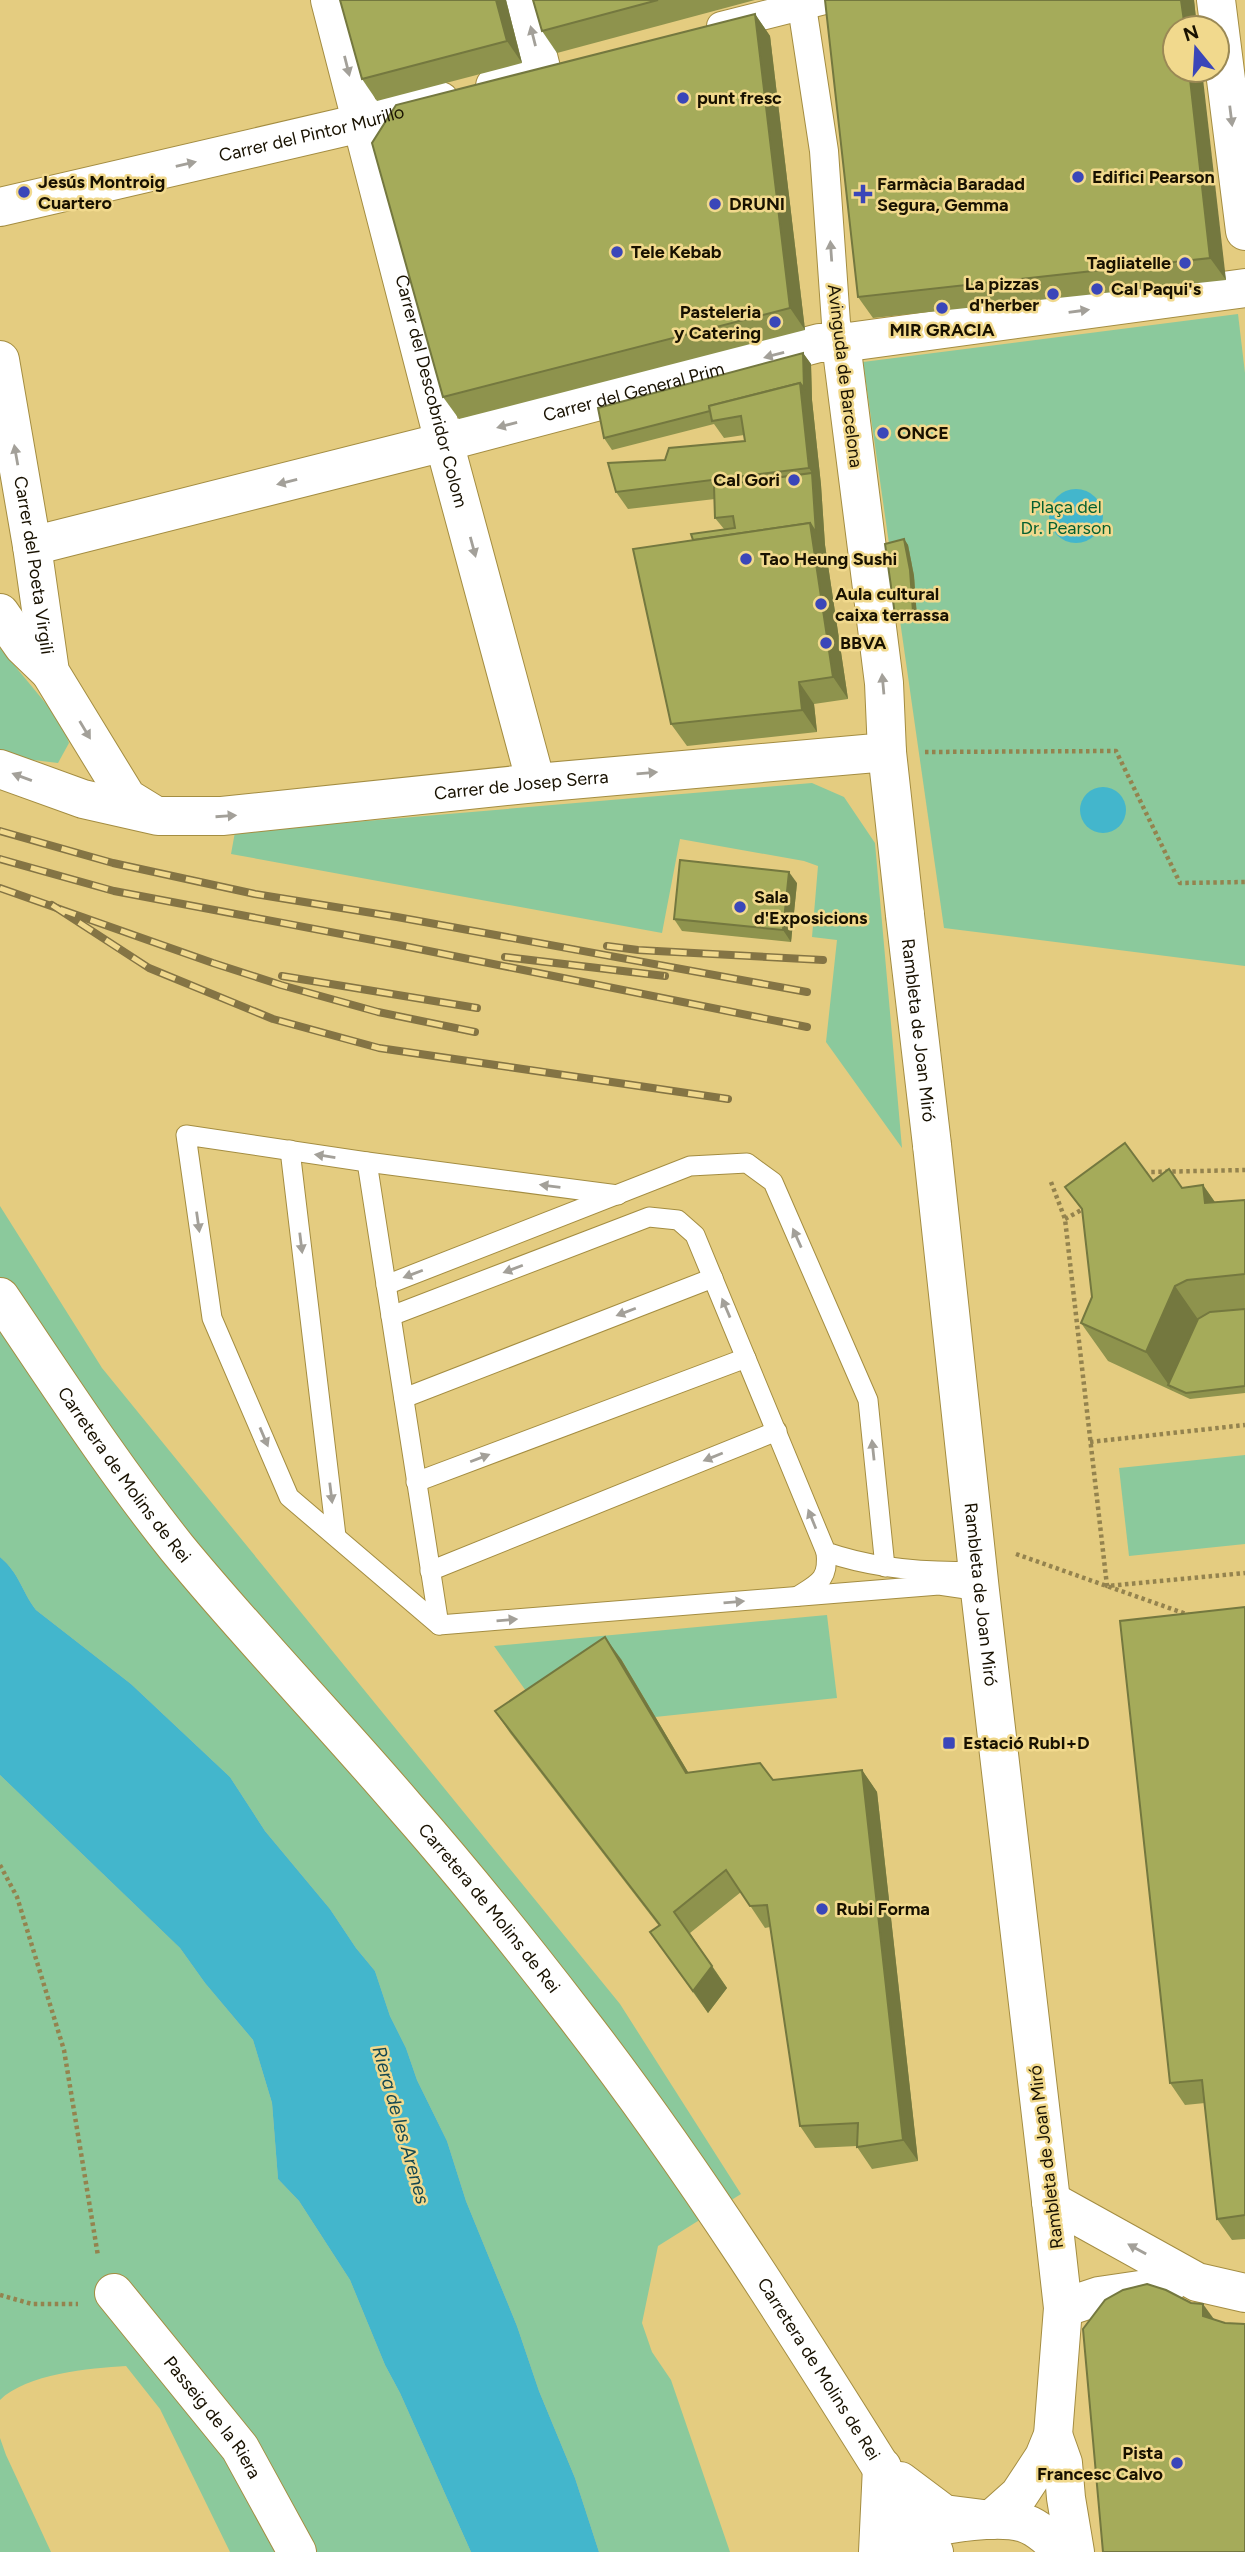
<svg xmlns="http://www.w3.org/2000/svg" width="1245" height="2552" font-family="Figtree,sans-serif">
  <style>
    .green { fill: #8bc99c }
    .water { fill: #43b6cc }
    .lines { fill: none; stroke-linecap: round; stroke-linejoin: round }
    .service-casing { stroke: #a48d41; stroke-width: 21 }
    .pedestrian-casing { stroke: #a48d41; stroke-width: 30 }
    .minor-casing { stroke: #a48d41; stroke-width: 40 }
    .tertiary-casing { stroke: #a48d41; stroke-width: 40 }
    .secondary-casing { stroke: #a48d41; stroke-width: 40 }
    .path { stroke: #94834e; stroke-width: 4.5; stroke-dasharray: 3.5 3.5; stroke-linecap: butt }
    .service { stroke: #fff; stroke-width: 19 }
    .pedestrian { stroke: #fff; stroke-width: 28 }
    .minor { stroke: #fff; stroke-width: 38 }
    .tertiary { stroke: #fff; stroke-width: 38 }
    .secondary { stroke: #fff; stroke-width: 38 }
    .rail-casing { stroke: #847444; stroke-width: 8 }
    .rail { stroke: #f1d98d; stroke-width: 5; stroke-dasharray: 16; stroke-linecap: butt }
    .tertiary-bridge-casing { stroke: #a48d41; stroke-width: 40; stroke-linecap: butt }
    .tertiary-bridge { stroke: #fff; stroke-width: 38 }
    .wall { fill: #8e934d }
    .shaded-wall { fill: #74783f }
    .building { fill: #a5ab5a; stroke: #74783f; stroke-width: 2 }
    .oneway { fill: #a3a099 }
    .poi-dot { fill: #3a46b9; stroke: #f1d98d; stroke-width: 2.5 }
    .labels { text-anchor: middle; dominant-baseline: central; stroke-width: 5; stroke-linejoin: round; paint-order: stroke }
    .poi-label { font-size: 18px; font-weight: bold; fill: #181100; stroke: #f1d98d; text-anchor: start }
    .street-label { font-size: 18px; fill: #181100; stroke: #f1d98d }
    .park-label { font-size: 18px; fill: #055f30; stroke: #f1d98d }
    .water-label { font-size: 19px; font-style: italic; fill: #164851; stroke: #f1d98d }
  </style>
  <rect width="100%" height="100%" fill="#e4cc80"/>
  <g class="green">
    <path d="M1238,314l7,59v593l-301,-38 -81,-566z"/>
    <path d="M0,648l62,75 7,20 -11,20 -33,-4 -25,-9z"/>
    <path d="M812,783l32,14 31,46 27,305 -76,-106 11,-102 -25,-3 6,-71 -14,-5 -124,-22 -18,94 -431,-79 4,-22z"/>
    <path d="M0,1206l102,162 518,636 121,190 -83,52 -16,77 10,29 19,28 59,172h-131l-24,-74 -36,-87 -22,-65 -51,-125 -19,-60 -30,-61 -11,-32 -16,-32 -15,-45 -19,-23 -26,-39 -65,-78 -35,-54 -99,-93 -95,-74c-15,-20 -16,-36 -36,-53z"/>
    <path d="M1245,1455v89l-116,12 -10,-88z"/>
    <path d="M827,1615l10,83 -182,19 -34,-58 -80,53 -47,-66z"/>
    <path d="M0,1775l180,173 25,35 48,57 19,63 6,76 21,22 51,79 35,85 15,28 71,159h-241l-70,-143 -34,-43c-36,2 -100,8 -126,34z"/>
    <path d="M0,2438l6,17 45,97h-51z"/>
  </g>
  <g class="water">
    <circle cx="1076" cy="516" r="27"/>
    <circle cx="1103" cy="810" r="23"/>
    <path d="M0,1557c20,17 21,33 36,53l95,74 99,93 35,54 65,78 26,39 19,23 15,45 16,32 11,32 30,61 19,60 51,125 22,65 36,87 24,74h-128l-71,-159 -15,-28 -35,-85 -51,-79 -21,-22 -6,-76 -19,-63 -48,-57 -25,-35 -180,-173z"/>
  </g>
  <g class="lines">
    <g class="service-casing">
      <g id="service">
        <path d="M290,1150l46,386"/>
        <path d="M367,1162l72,463"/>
        <path d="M618,1195l-251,-33 -181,-27 26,183 77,179 150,128 500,-40 41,6"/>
        <path d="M386,1285l304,-119 57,-3 26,19 95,218 17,167"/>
        <path d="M391,1316l258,-99 29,3 17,15 131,317c49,17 100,21 152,19"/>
        <path d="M404,1398l309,-120"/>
        <path d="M416,1482l330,-124"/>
        <path d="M430,1571l347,-140"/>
        <path d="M798,1596c21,-13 31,-17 28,-44"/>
      </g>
    </g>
    <g class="pedestrian-casing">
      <g id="pedestrian">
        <path d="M801,0l23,151 12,172 5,20"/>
        <path d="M721,26l104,-26"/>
      </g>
    </g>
    <g class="minor-casing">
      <g id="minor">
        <path id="s1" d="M330,0l114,442 92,341"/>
        <path d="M1216,0l29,231"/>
        <path d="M495,86l47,-14 -18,-72"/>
        <path id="s2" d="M0,207l361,-84 79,-22"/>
        <path id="s3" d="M0,360l32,186 18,126 77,126 26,16"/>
        <path id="s4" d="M32,546l412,-104 375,-99h22l404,-55"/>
        <path d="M0,613l23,33 27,26"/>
        <path id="s5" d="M0,769l83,30 75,17h64l314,-33 351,-31 -3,-69 -43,-340"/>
        <path d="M1051,2201l146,81 48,11"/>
        <path id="s6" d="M114,2293l126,155 57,104"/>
        <path d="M1063,2308l36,-12 68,-10"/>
        <path d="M1053,2435l10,28 3,35 9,54"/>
        <path d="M991,2520l28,-25 25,-38 9,-22 10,-127 -12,-107"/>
        <path d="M896,2552c8,-6 17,-15 26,-20 22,-10 79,-16 102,-9 15,5 28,18 39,29"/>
      </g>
    </g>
    <g class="tertiary-casing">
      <g id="tertiary">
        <path d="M887,752l18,163"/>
        <path id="s7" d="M932,1145l48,446 71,610"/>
      </g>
    </g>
    <g class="secondary-casing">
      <g id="secondary">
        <path id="s8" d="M0,1297c57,84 113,171 177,251 73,89 154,172 229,260 59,67 115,137 169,207 132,170 245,355 359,537"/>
        <path d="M900,2481l44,33 47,6"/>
        <path d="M878,2552l4,-85"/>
      </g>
    </g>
    <g class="path">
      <path d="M925,752l191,-1 64,132 65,-1"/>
      <path d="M1145,1175l6,-3 94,-2"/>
      <path d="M1051,1182l14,37 42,367 138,-13"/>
      <path d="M1065,1219l20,-11"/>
      <path d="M1090,1442l155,-17"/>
      <path d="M1016,1554l173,61"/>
      <path d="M0,1865l17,32 47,153 34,206"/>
      <path d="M0,2295l32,9h46"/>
    </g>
    <use href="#service" class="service"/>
    <use href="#pedestrian" class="pedestrian"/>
    <use href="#minor" class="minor"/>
    <use href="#tertiary" class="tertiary"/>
    <use href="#secondary" class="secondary"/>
    <g class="rail-casing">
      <g id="rail">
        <path d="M0,831l113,32 142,31 142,23 410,75"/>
        <path d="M0,859l114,32 285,54 408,82"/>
        <path d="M0,888l213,75 68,22 97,27 97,20"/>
        <path d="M52,905l97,63 124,51 106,29 349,51"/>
        <path d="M607,946l31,4 185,10"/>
        <path d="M505,957l160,19"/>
        <path d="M282,976l195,32"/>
      </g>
    </g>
    <use href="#rail" class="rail"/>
    <g class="tertiary-bridge-casing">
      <g id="tertiary-bridge">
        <path id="s9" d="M905,915l27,230"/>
      </g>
    </g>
    <use href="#tertiary-bridge" class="tertiary-bridge"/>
  </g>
  <g class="wall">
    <path d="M340,0h166l16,63 -145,38 -15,-22z"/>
    <path d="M533,0h222l-198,53 -15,-22z"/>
    <path d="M825,0h369l3,28h-22l51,252 -353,38 -15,-21z"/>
    <path d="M755,14l15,22 35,294 -346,89 -16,-22z"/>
    <path d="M803,353l8,11 1,36 9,85 4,60 23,154 -34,5 3,28 -130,14 -16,-22 22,-184 31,-11 -9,-11v-19l-87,10 -12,-17 49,-32 80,-19 -1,-6 -20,3 -10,-14 -102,26 -8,-12z"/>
    <path d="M904,539l4,6 6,31 3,42 -17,3 -5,-6z"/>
    <path d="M797,883l-6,59 -109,-11 -8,-12z"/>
    <path d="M1203,1185l12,17 30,-2v193l-55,6 -82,-38 -27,-38 11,-26 -10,-87 -17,-23 117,1z"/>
    <path d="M1245,1607v632l-13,1 -15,-21 -12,-116 -20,2 -15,-22z"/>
    <path d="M621,1659l67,113 85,8 89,-10 15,22 41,369 -46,8 -15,-22v-1l-42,2 -15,-22 -30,-199 -5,1 -24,-36 -51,41 37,55 -19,25 -58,-81 9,-6 -149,-193 -15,-22z"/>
  </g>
  <g class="shaded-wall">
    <path d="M496,0h10l16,63 -15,-22z"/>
    <path d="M1181,0h13l3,28h-12z"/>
    <path d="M755,14l15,22 35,294 -15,-22z"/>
    <path d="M1189,70h13l24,210 -16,-22z"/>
    <path d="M803,353l8,11 1,36 9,85 4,60 23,154 -15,-22 -23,-154 2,-50 -3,-5 -9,-85z"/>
    <path d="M904,539l4,6 6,31 3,42 -4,-6z"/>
    <path d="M799,682l15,22 3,28 -15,-22z"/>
    <path d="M789,872l8,11 -6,59 -8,-12z"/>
    <path d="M1203,1185l27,39 -25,-21z"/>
    <path d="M1175,1286l27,39 -34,60 5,6 -27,-39z"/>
    <path d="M605,1637l16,22 80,135 -15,-21z"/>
    <path d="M862,1770l15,22 41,369 -15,-21z"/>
    <path d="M674,1912l53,76 -19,25 -15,-22z"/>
    <path d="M1203,2304l16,22 -16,-10z"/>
  </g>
  <g class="building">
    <path d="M340,0h156l11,41 -145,38z"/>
    <path d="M533,0h125l-116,31z"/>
    <path d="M825,0h356l4,28h-10v42h14l21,188 -352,39z"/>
    <path d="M755,14l35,294 -347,89 -71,-254 24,-38z"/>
    <path d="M803,353l1,35 -4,-5 -91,23 1,5 -106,27 -6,-30z"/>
    <path d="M800,383l9,85 -193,24 -8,-29 57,-3 4,-12 76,-7 -4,-25 -29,5 -3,-15z"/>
    <path d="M812,473l4,60 -6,-10 -117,17 -2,-6 44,-6 -2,-12 -18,2 -1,-32z"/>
    <path d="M810,523l23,154 -34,5 3,28 -131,14 -38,-175z"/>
    <path d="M904,539l6,31 3,42 -18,3 -10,-71z"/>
    <path d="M680,860l109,12 -6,58 -109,-11z"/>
    <path d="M1125,1143l28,38 16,-12 13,19 21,-3 2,18 40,-3v74l-58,6 -12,6 -29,66 -65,-29 11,-26 -10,-88 -17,-22z"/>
    <path d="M1245,1309v77l-59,7 -18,-8 30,-66 12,-7z"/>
    <path d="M1245,1607v608l-28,4 -15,-139 -32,3 -50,-462z"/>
    <path d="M605,1637l81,136 74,-10 13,17 89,-10 41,370 -46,7 1,-24 -58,3 -33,-221 -17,1 -24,-36 -52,42 38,54 -19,25 -43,-59 10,-7 -165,-214z"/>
    <path d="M1147,2284l19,6 25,13 12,1v12l22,7 20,1v228h-142l-20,-223 22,-29 18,-10z"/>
  </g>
  <defs><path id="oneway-solid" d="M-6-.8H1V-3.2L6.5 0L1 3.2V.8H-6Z" transform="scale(1.75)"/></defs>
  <g class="oneway">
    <use href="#oneway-solid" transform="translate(533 36) rotate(-104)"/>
    <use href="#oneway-solid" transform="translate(347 66) rotate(76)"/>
    <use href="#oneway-solid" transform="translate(1231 116) rotate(83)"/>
    <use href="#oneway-solid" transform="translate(186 164) rotate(-13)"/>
    <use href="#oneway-solid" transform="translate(831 251) rotate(-94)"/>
    <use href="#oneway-solid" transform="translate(1079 311) rotate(-8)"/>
    <use href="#oneway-solid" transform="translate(774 355) rotate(165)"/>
    <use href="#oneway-solid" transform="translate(507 425) rotate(165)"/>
    <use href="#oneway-solid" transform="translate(16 455) rotate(-100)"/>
    <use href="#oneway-solid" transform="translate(287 482) rotate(166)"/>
    <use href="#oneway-solid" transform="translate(473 547) rotate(75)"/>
    <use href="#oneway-solid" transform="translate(883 684) rotate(-95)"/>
    <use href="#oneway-solid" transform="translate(85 730) rotate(59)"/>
    <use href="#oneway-solid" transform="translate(647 773) rotate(-5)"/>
    <use href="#oneway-solid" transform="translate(22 777) rotate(-160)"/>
    <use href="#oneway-solid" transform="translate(226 816) rotate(-4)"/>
    <use href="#oneway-solid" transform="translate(325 1156) rotate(-171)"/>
    <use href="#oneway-solid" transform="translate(550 1186) rotate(-173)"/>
    <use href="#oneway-solid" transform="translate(198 1222) rotate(82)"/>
    <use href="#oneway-solid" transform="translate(797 1238) rotate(-114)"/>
    <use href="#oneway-solid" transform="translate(301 1243) rotate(83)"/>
    <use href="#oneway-solid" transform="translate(513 1269) rotate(159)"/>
    <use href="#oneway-solid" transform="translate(413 1274) rotate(159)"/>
    <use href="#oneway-solid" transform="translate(726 1308) rotate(-113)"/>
    <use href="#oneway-solid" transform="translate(626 1312) rotate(159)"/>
    <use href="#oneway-solid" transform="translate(264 1437) rotate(67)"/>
    <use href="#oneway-solid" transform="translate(873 1450) rotate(-96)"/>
    <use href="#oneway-solid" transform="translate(713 1457) rotate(158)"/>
    <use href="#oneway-solid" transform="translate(480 1458) rotate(-21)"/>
    <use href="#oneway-solid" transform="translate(331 1493) rotate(83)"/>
    <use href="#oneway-solid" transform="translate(812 1519) rotate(-112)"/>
    <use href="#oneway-solid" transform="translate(734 1602) rotate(-5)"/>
    <use href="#oneway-solid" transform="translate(507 1620) rotate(-5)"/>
    <use href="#oneway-solid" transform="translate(1137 2249) rotate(-151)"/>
  </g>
  <g class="poi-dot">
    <circle cx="683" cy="98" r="7"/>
    <circle cx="1078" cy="177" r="7"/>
    <circle cx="24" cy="192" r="7"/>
    <path d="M859.5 183.5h7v7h7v7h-7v7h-7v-7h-7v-7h7z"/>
    <circle cx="715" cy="204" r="7"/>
    <circle cx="617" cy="252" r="7"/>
    <circle cx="1185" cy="263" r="7"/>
    <circle cx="1097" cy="289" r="7"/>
    <circle cx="1053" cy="294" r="7"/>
    <circle cx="942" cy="308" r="7"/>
    <circle cx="775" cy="322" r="7"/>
    <circle cx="883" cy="433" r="7"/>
    <circle cx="794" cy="480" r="7"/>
    <circle cx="746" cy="559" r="7"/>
    <circle cx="821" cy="604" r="7"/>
    <circle cx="826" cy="643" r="7"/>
    <circle cx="740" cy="907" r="7"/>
    <rect x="942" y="1736" width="14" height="14" rx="3.5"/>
    <circle cx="822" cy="1909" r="7"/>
    <circle cx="1177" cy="2463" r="7"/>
  </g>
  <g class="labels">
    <g class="poi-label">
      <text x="697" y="98">punt fresc</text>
      <text x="1092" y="177">Edifici Pearson</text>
      <text x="38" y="182">Jesús Montroig<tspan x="38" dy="21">Cuartero</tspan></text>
      <text x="877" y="184">Farmàcia Baradad<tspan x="877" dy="21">Segura, Gemma</tspan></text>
      <text x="729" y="204">DRUNI</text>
      <text x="631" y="252">Tele Kebab</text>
      <text x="1171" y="263" text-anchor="end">Tagliatelle</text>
      <text x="1039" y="284" text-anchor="end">La pizzas<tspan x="1039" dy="21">d'herber</tspan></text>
      <text x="1111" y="289">Cal Paqui's</text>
      <text x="761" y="312" text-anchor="end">Pasteleria<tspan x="761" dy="21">y Catering</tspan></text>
      <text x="942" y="330" text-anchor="middle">MIR GRACIA</text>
      <text x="897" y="433">ONCE</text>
      <text x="780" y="480" text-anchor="end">Cal Gori</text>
      <text x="760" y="559">Tao Heung Sushi</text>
      <text x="835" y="594">Aula cultural<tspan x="835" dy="21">caixa terrassa</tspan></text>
      <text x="840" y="643">BBVA</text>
      <text x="754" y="897">Sala<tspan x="754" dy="21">d'Exposicions</tspan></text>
      <text x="963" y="1743">Estació RubI+D</text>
      <text x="836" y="1909">Rubi Forma</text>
      <text x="1163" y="2453" text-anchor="end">Pista<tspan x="1163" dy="21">Francesc Calvo</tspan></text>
    </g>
    <g class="street-label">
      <text stroke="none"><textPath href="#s2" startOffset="320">Carrer del Pintor Murillo</textPath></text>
      <text transform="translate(845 376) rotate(83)">Avinguda de Barcelona</text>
      <text stroke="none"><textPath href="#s1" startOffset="404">Carrer del Descobridor Colom</textPath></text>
      <text stroke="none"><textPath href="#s4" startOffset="621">Carrer del General Prim</textPath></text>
      <text stroke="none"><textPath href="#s3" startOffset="208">Carrer del Poeta Virgili</textPath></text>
      <text stroke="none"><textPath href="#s5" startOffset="530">Carrer de Josep Serra</textPath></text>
      <text stroke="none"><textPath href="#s9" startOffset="116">Rambleta de Joan Miró</textPath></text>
      <text stroke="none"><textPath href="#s8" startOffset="217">Carretera de Molins de Rei</textPath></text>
      <text stroke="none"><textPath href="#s7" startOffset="452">Rambleta de Joan Miró</textPath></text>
      <text stroke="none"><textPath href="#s8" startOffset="784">Carretera de Molins de Rei</textPath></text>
      <text transform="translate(1046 2157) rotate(-97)">Rambleta de Joan Miró</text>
      <text stroke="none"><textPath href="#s8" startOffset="1351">Carretera de Molins de Rei</textPath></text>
      <text stroke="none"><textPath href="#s6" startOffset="159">Passeig de la Riera</textPath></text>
    </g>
    <g class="park-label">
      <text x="1066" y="507">Plaça del<tspan x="1066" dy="21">Dr. Pearson</tspan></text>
    </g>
    <g class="water-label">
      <text transform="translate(401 2125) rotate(74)">Riera de les Arenes</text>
    </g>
  </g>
  <g transform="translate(1196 49) rotate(342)"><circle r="33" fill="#f1d98d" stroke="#9a8955" stroke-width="2"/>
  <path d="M0-5L12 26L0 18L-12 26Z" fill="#3a46b9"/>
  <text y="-10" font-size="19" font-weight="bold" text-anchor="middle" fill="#181100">N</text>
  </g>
</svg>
